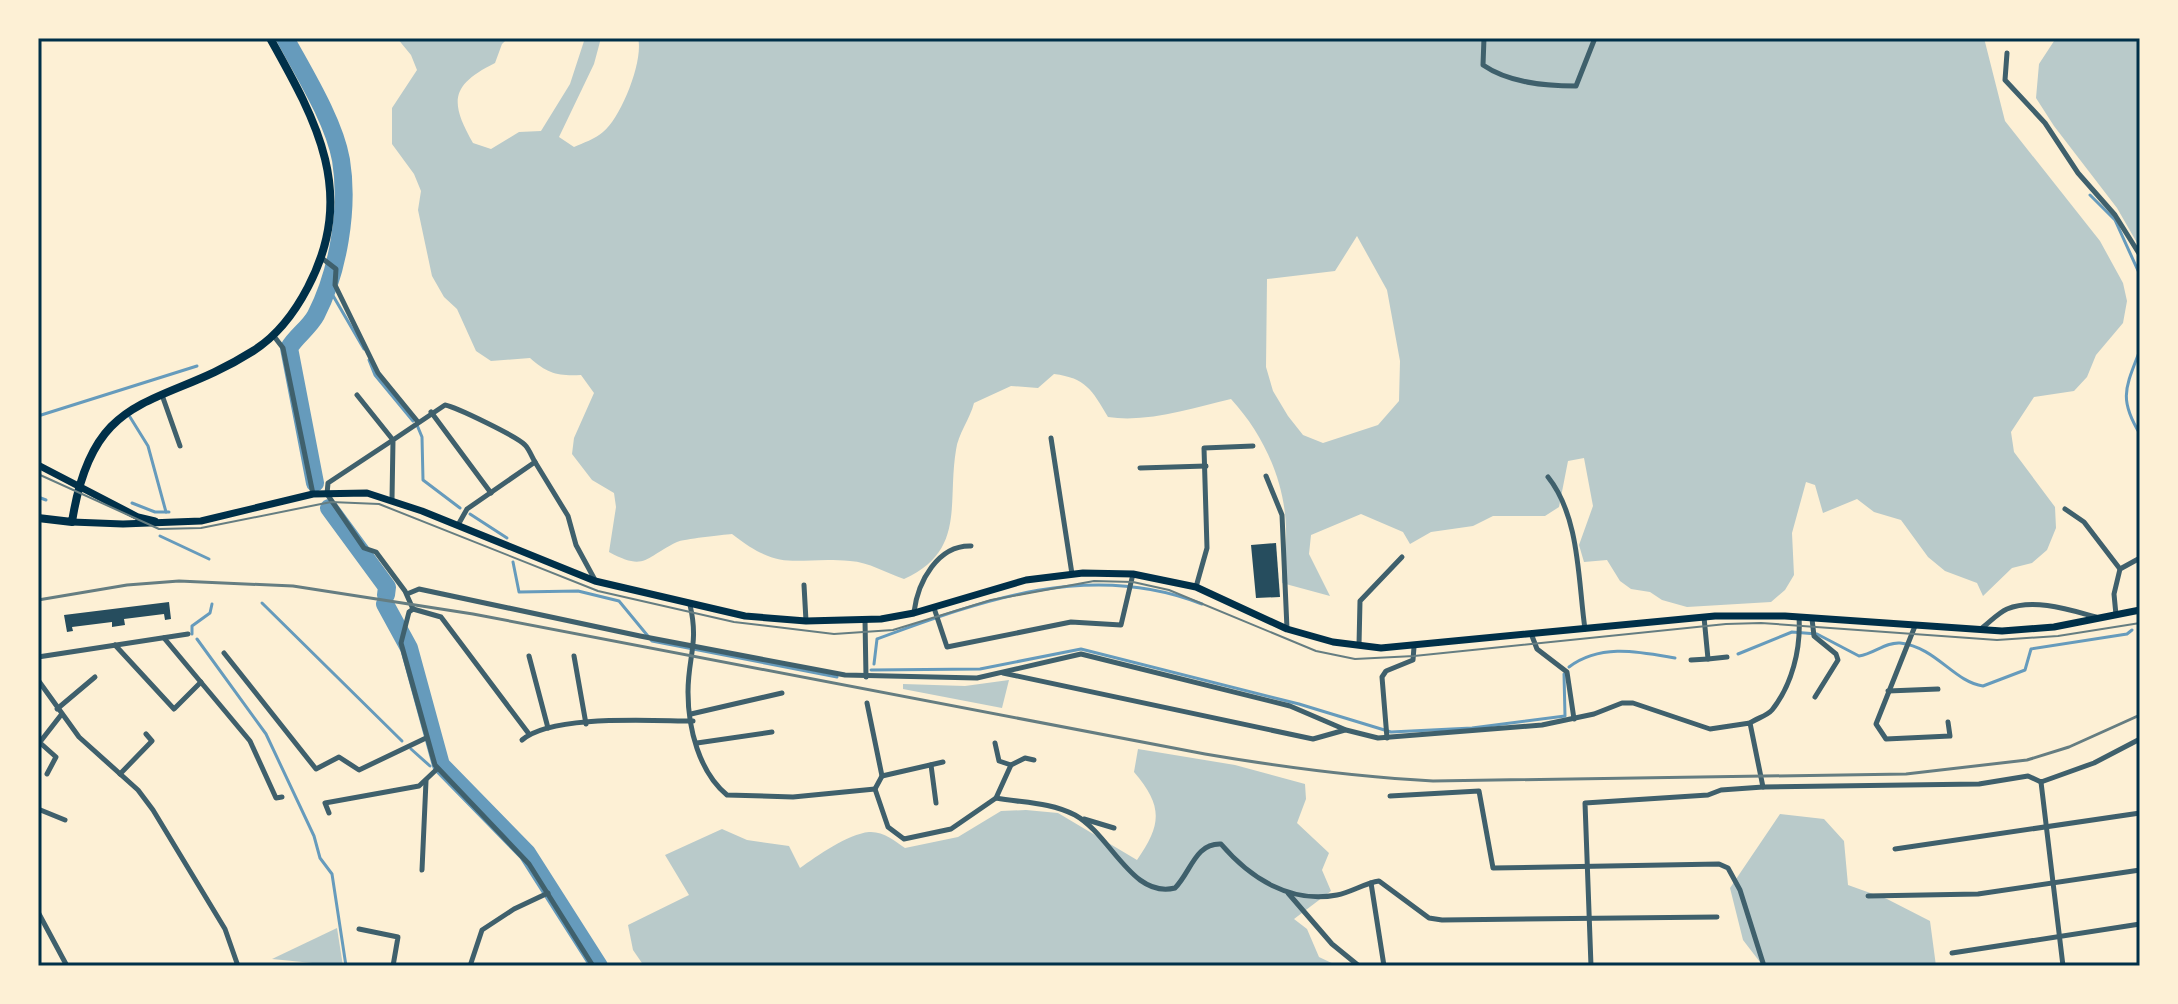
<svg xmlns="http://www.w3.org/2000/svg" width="2178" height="1004" font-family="Commissioner,sans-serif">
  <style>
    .green { fill: #b9caca; fill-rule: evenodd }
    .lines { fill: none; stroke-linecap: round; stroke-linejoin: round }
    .stream { stroke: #669bbc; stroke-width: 3 }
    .river { stroke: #669bbc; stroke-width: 18 }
    .building { fill: #264d5e }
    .minor { stroke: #3f606c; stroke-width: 5 }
    .secondary { stroke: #003049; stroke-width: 7 }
    .primary { stroke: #003049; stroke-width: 8 }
    .tram { stroke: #657d81; stroke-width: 2 }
    .rail { stroke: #657d81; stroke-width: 3 }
    .neatline { fill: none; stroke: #003049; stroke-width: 3 }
  </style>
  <rect width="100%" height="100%" fill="#fdf0d5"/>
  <g class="green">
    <path d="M397,38h111l-6,6 -7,19c-44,22 -46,38 -22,80l18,6 28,-17 22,-1 29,-47 15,-46h16l-7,26 -35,73 15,10c9,-4 21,-8 29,-15 18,-14 41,-72 35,-94h1346l21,83 95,120 23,42 4,18 -4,22 -27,32 -9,22 -13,14 -40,6 -23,35 3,20 41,55 1,21 -9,22 -15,13 -20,5 -29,28 -6,-13 -32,-12 -17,-14 -27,-37 -27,-8 -17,-13 -34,14 -8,-28 -9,-3 -14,51 2,42 -9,15 -14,12 -84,5 -25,-7 -12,-8 -19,-3 -11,-8 -13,-21 -23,2 -5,-17 14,-39 -9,-48 -16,3 -9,46 -14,9h-52l-20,10 -42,6 -21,12 -7,-12 -42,-18 -50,21 -2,19 21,42 -48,-13c-1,-15 4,-28 4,-43 2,-52 -20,-103 -55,-141 -39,9 -83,24 -123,18 -16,-27 -22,-39 -54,-43l-16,14 -27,-2 -37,17c-4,16 -16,31 -18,47 -9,54 10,101 -52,129 -18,-6 -35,-17 -54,-18 -56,-5 -67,13 -118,-27 -10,1 -49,5 -55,8 -32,15 -31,30 -68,10l7,-45 -2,-14 -22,-13 -20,-26 2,-16 20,-45 -13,-18c-23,1 -33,-1 -51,-17l-39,3 -15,-10 -19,-42 -13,-12 -12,-21 -14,-66 3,-19 -7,-17 -22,-30v-36l25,-38 -6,-15zM1357,236l30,54 13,71 -1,40 -21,24 -55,18 -20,-8 -15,-19 -15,-25 -7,-24 1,-88 68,-8z"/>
    <path d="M2056,38h84v210l-23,-40 -63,-82 -18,-28 3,-34z"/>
    <path d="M1009,680l-7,28 -99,-19v-5l62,2z"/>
    <path d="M1138,749l97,16 70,19 1,15 -9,24 32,30 -7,17 9,21 -37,28 13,10 12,28 19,9h-694l-11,-16 -5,-25 61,-30 -24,-40 57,-26 25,11 42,6 11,22c17,-12 48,-34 69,-36 14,-1 26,9 36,16l53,-11 43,-26 25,-1 32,3 79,47c25,-36 26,-54 -3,-88z"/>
    <path d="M1780,814l44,5 20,22 4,44 39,14 43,22 6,45h-173l-20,-26 -13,-52z"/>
    <path d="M337,928l6,38 -71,-7z"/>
  </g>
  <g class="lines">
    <g class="stream">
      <path d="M2090,195l25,25 25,55"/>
      <path d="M328,287l36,62"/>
      <path d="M2140,350c-14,37 -22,48 0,84"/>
      <path d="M369,360l6,15 38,46"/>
      <path d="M38,416l159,-50"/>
      <path d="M130,417l18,29 18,66"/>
      <path d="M417,425l5,12 1,43 37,28"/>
      <path d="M38,497l8,3"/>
      <path d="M132,503l23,9h14"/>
      <path d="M470,514l37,24"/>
      <path d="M160,536l49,23"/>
      <path d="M513,562l6,30 59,-1 41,10 33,40 185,36"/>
      <path d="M262,603l140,138"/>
      <path d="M192,634v-8l18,-13 2,-9"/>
      <path d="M197,639l69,95 48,102 6,22 12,16 14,92"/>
      <path d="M1738,654l54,-22 25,2 42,22c15,-2 26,-14 41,-13 36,4 54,39 83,43l42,-16 6,-21 96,-15 5,-4"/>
      <path d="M874,664l3,-25c106,-39 214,-79 325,-35"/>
      <path d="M1569,667c32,-24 71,-15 106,-9"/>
      <path d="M871,670l109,-1 101,-20 218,55 92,28 81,-4 93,-12 -1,-42"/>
      <path d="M411,749l19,17"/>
    </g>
    <g class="river">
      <path d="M285,38c19,35 49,83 56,122 8,49 -3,112 -25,155 -7,13 -20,21 -27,33l26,135"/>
      <path d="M329,508l58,79 -1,8"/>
      <path d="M385,604l24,44 32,117 86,88 72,113"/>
    </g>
  </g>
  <g class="building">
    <path d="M1276,543l4,54 -24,1 -5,-53z"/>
    <path d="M169,602l2,17 -6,1 -1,-6 -40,5 1,6 -13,2v-5l-40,5 1,4 -6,1 -3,-17z"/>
  </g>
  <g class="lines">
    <g class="minor">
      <path d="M1484,38l-1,27c26,18 62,21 93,21l19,-48"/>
      <path d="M2007,53l-2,27 40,43 33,50 37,42 25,40"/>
      <path d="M323,259l13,10 -1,16 43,88 40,49"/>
      <path d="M273,335l10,13 30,146"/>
      <path d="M162,395l18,51"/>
      <path d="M357,395l36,45 -65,43 -1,11 37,54 12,4 29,39 8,18"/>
      <path d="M431,412l60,81"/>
      <path d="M1051,438l21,136"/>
      <path d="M1140,468l66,-2"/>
      <path d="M1266,476l16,39 5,114"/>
      <path d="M1548,477c32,40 30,104 37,152"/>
      <path d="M392,499l1,-59 52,-35c11,2 73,32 80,40 4,4 7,12 10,17"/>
      <path d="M2065,509l19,13 36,47"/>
      <path d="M458,525l9,-16 68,-47 33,54 8,29 19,35"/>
      <path d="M804,585l2,36"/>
      <path d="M1196,587l11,-39 -3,-100 49,-2"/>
      <path d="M407,594l12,-5 221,47 205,39 132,3 104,-24 209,52 56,24 32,8 164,-13 52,-11 28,-11h11l77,26 40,-6 13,64 216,-3 49,-8 13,6 53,-19 46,-24"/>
      <path d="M690,605c9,38 -2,52 -2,87 0,36 11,80 39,103l66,2 82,-8 13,38 16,12 47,-10 45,-31c28,5 53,4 79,17 36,20 57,84 100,73 16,-16 20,-45 46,-44 29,34 69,60 116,51 15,-3 28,-12 42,-14l50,37 13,2 275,-3"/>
      <path d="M934,608l13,39 124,-25 50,3 12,-51"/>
      <path d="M413,609l-4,3 -8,31 34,122 94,99 64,102"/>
      <path d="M413,609l28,8 88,117"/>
      <path d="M914,612c4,-31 24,-67 57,-66"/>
      <path d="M2116,615l-2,-21 6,-25 20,-11"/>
      <path d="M1704,617l4,42 19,-2"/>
      <path d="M1812,619l2,17 22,18 2,6 -23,37"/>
      <path d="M865,620l1,57"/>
      <path d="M1915,626l-39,98 10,15 64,-3 -2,-14"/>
      <path d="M1982,628c8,-6 16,-15 25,-19 27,-11 63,1 89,8"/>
      <path d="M1532,636l5,13 30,23 7,47"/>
      <path d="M164,638l86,103 26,57 6,-1"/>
      <path d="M115,645l59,64 27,-27"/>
      <path d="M1359,645l1,-44 42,-44"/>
      <path d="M224,653l92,116 23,-12 20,13 67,-32"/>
      <path d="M529,656l19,72"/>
      <path d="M574,656l12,68"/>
      <path d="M38,657l150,-23"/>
      <path d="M1691,660l17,-1"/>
      <path d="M1003,673l310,66 32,-9"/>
      <path d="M38,680l41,57 59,53 15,20 72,119 13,37"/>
      <path d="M1888,691l50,-2"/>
      <path d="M867,703l15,73 -7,13"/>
      <path d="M57,709l38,-32"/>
      <path d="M691,714l91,-21"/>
      <path d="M1750,723c7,-5 17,-7 22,-13 20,-25 29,-61 27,-93"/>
      <path d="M1387,738l-5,-61 4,-6 27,-11 1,-13"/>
      <path d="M522,740c30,-26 130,-19 171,-19"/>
      <path d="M38,741l18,16 -9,17"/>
      <path d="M40,742l21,-27"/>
      <path d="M697,743l75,-11"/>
      <path d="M995,743l4,18 12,4"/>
      <path d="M931,765l5,38"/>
      <path d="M120,774l32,-33 -6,-7"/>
      <path d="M882,776l61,-14"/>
      <path d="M2041,782l22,184"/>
      <path d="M1390,796l89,-5 14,77 226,-4 9,4 12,22 24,76"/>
      <path d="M996,798l15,-33 14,-7 9,2"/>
      <path d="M38,809l27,11"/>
      <path d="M329,813l-4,-10 94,-17 18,-17"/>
      <path d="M1084,819l30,9"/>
      <path d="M1895,849l245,-36"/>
      <path d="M422,870l4,-89"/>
      <path d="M1371,883l13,83"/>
      <path d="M1288,893l44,51 27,22"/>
      <path d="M1868,896l110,-2 162,-24"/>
      <path d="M38,912l29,54"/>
      <path d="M359,929l39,8 -5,29"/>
      <path d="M1952,953l188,-29"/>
      <path d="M269,966h16"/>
      <path d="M470,966l12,-36 32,-21 34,-16"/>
      <path d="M1591,966l-6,-163 123,-8 13,-5 42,-3"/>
      <path d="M2139,966l1,-3"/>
    </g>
    <g class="secondary">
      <path d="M38,465l100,52 17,4"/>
      <path d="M72,522l51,2 78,-3 112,-27 54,-1 55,18 173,70 150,35 61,5 75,-2 33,-6 112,-33 57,-7 50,1 63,13 91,42 46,13 48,6 334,-32h70l217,15 52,-4 86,-17"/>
    </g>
    <path class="primary" d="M38,518l34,4c21,-136 88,-112 181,-171 24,-15 42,-39 55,-64 49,-94 9,-165 -38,-249"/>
    <path class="tram" d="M38,474l121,55 42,-1 130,-26 48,2 219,87 136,31 100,12 59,-4 98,-30 103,-19 39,1 36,8 147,61 39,8 59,-3 312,-32 35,-1 236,17 61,-4 82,-13"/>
    <path class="rail" d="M38,600l89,-15 52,-4 114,5 180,28 732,140c76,13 151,23 228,27l473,-7 121,-14 42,-13 71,-32"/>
  </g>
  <rect width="2178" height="1004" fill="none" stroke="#fdf0d5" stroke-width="80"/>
  <rect x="40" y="40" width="2098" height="924" class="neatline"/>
</svg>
